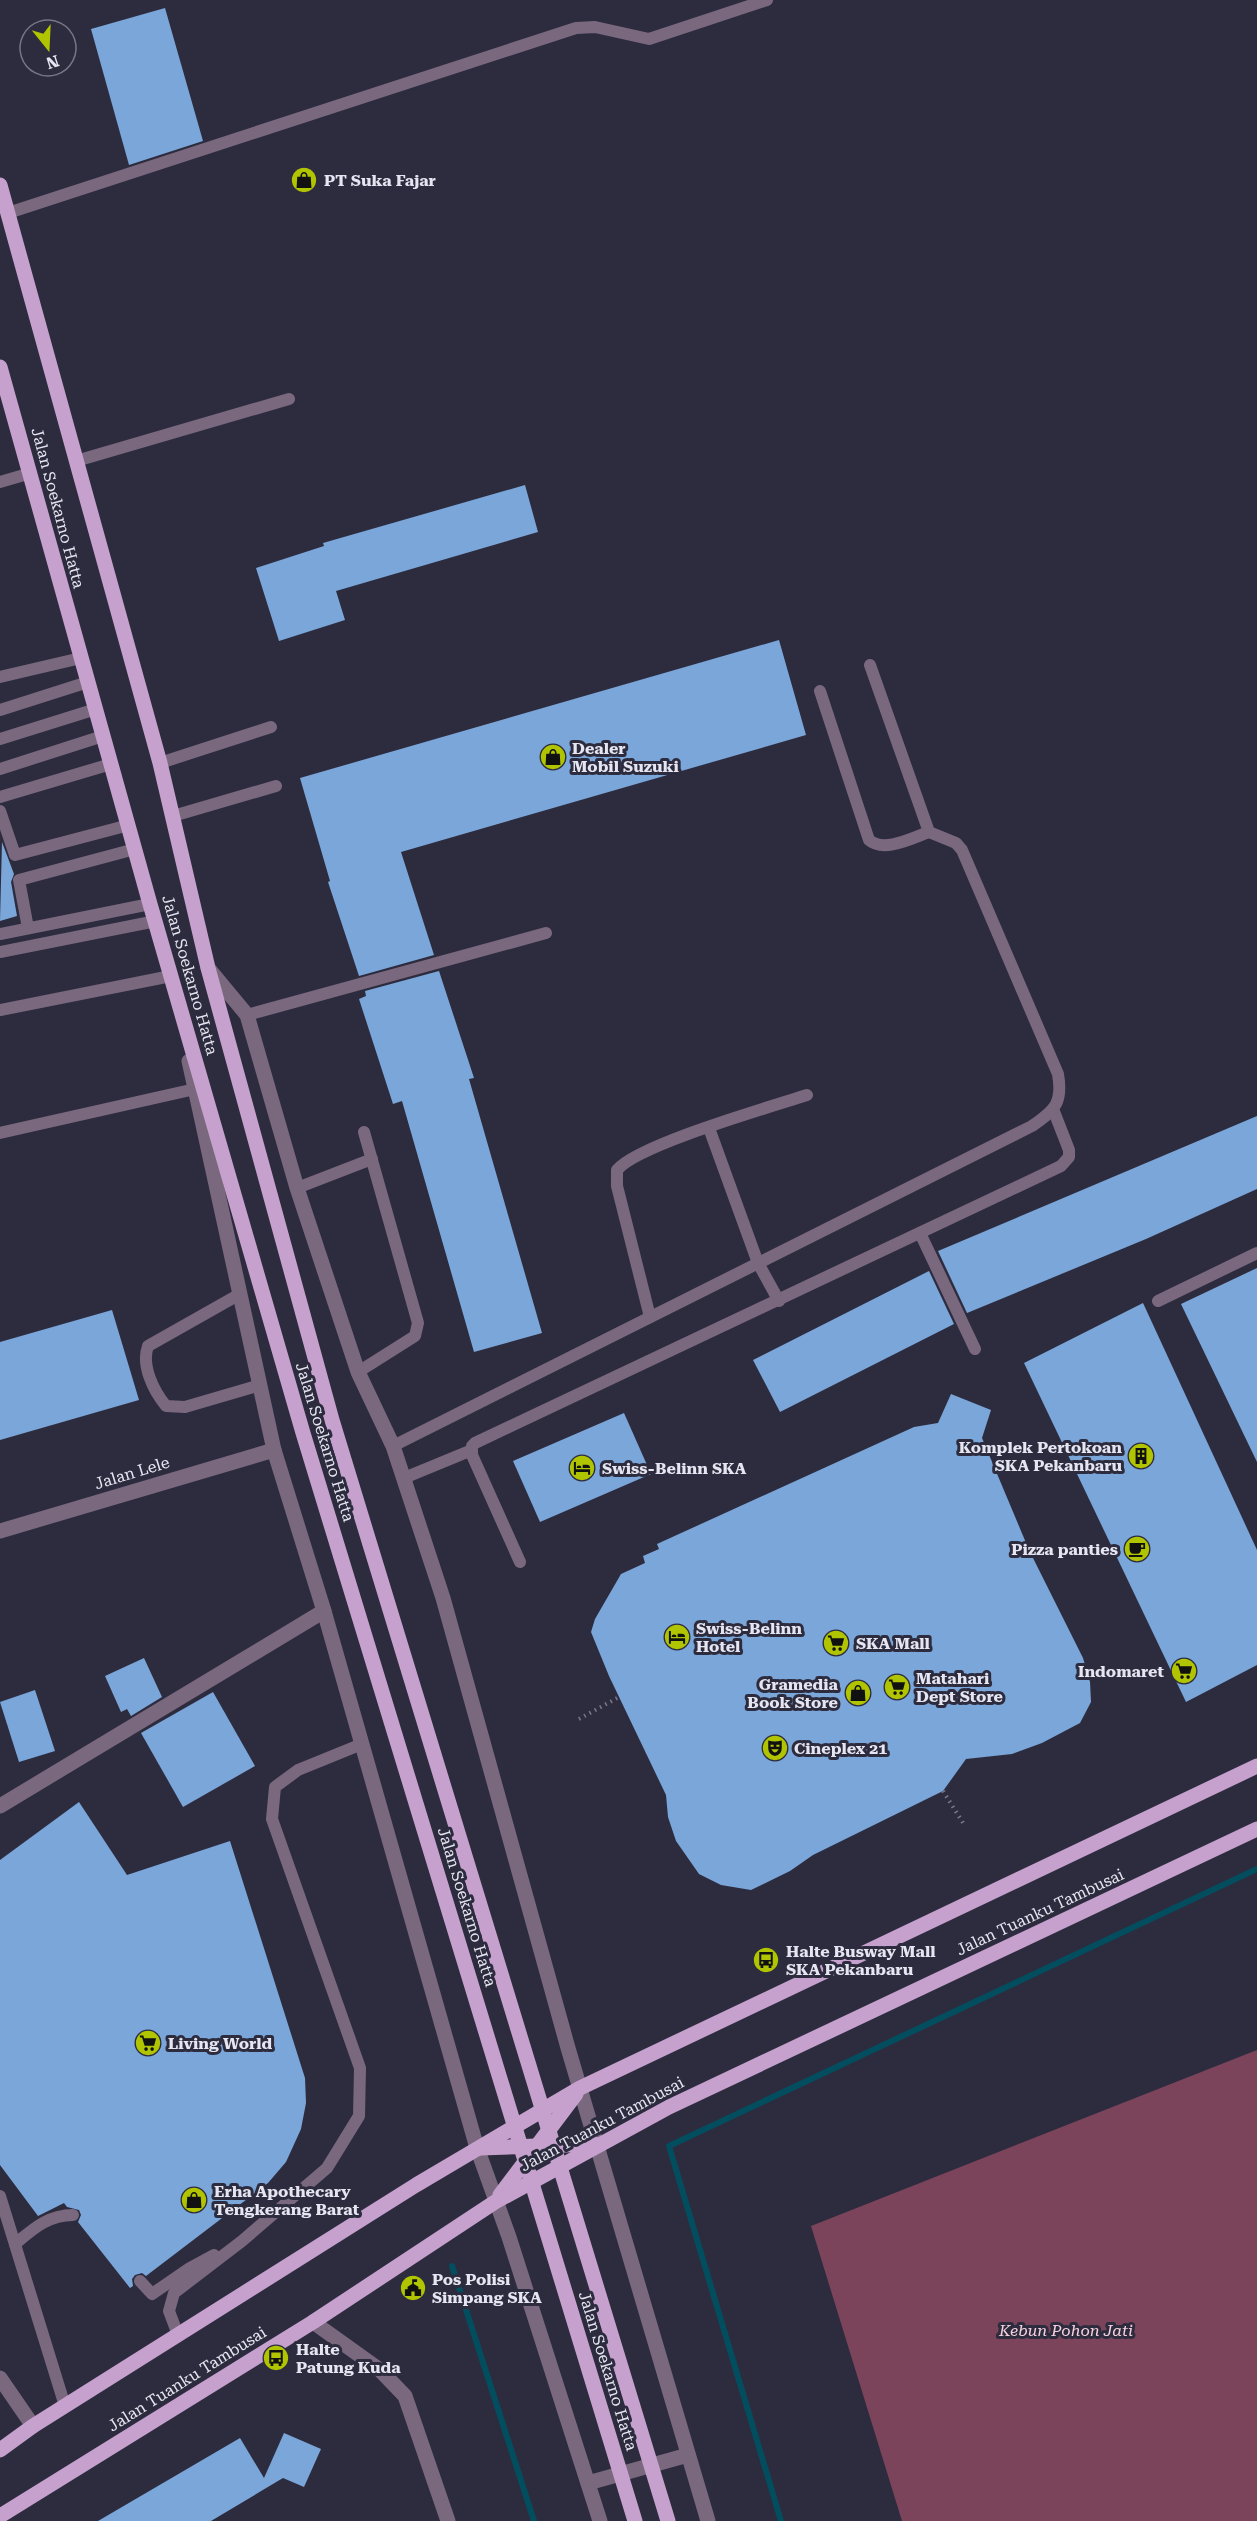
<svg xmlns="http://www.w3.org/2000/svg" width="1257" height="2521" font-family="'Roboto Serif',serif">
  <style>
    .green { fill: #7b445b }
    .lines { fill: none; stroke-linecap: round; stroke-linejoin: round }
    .stream { stroke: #024e5f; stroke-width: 6 }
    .building { fill: #7ba6d9 }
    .path { stroke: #7a7989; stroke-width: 4; stroke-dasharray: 1.5 4.5; stroke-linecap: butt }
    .service { stroke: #7a687e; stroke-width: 12 }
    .minor { stroke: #7a687e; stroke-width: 15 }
    .tertiary { stroke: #7a687e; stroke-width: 15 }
    .primary { stroke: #c6a1cd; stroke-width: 15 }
    .labels { text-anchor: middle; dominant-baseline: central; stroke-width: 6; stroke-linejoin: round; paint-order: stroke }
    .poi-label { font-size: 16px; font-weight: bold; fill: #e6e6f2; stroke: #2d2c3f; text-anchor: start }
    .street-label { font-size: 16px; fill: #e6e6f2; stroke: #2d2c3f }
    .park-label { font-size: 16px; font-style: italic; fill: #f8d1df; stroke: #2d2c3f }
  </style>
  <rect width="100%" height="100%" fill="#2d2c3f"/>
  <path class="green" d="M1257,2050v471h-355l-91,-295z"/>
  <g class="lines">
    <g class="stream">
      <path d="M452,2266l82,255"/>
      <path d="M781,2521l-112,-375 588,-277"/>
    </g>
  </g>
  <g class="building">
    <path d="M165,8l38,133 -74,24 -38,-136z"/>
    <path d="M525,485l13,47 -202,59 9,29 -66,21 -23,-73 68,-22 -1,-3z"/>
    <path d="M779,640l27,95 -405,117 33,103 -75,21 -31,-94 2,-1 -30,-103z"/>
    <path d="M2,842l12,32 -3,8 6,34 -17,5z"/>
    <path d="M439,971l35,107 -5,1 73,254 -68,19 -72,-251 -9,3 -34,-105 7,-3 -1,-5z"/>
    <path d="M1257,1116v73l-111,50 -179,74 -29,-62z"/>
    <path d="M1257,1268v194l-76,-158z"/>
    <path d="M929,1271l25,53 -174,88 -27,-52z"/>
    <path d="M1143,1303l114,247v115l-71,37 -162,-339z"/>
    <path d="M112,1310l27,90 -139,40v-98z"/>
    <path d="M951,1394l40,16 -9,28 47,112 54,108 7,24 1,20 -11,21 -38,20 -30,11 -46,5 -23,32 -130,64 -23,16 -39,19 -30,-5 -22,-11 -23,-33 -8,-24 -2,-22 -57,-119 -18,-44 4,-13 26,-45 24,-11 -2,-7 16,-7 -2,-5 257,-117 24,-4z"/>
    <path d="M624,1413l27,61 -111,48 -27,-61z"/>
    <path d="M144,1658l18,39 -31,19 -4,-7 -6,3 -16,-36z"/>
    <path d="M35,1690l20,61 -36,11 -19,-60z"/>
    <path d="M213,1692l42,74 -72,41 -42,-74z"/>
    <path d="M79,1802l48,73 103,-34 75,237 1,25 -5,26 -15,33 -18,21 -122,93 -4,-3 -7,2 -3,4 1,7 -3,2 -52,-66 3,-7 -2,-5 -12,-3 -3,-4 -26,13 -38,-51v-305z"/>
    <path d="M284,2433l37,16 -17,38 -21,-9 -72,43h-113l142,-83 24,40z"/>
  </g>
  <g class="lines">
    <g class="path">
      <path d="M579,1719l40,-22"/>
      <path d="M943,1791l22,35"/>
    </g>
    <g class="service">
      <path d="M8,213l568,-185 19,-1 54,12 118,-39"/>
      <path d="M76,461l213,-62"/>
      <path d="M0,482l31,-9"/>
      <path d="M0,677l81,-19"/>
      <path d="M820,691l49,149c15,13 43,-2 60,-8"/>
      <path d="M0,710l88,-28"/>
      <path d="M0,739l96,-30"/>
      <path d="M160,763l111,-36"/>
      <path d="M0,769l103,-33"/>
      <path d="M0,797l111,-33"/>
      <path d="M0,811l15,44 114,-30"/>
      <path d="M173,816l103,-30"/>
      <path d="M28,928l-9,-48 116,-31"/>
      <path d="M0,934l150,-30"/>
      <path d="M0,952l156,-31"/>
      <path d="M0,1010l171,-34"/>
      <path d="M247,1015l299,-82"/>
      <path d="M709,1128l49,135 21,38"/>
      <path d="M0,1133l195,-44"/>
      <path d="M297,1188l75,-29"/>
      <path d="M920,1233l55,116"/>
      <path d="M240,1294l-92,52c-7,19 5,44 18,60l19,1 75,-22"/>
      <path d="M1158,1301l99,-48"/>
      <path d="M650,1317l-33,-131v-16c20,-25 153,-63 190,-75"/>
      <path d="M358,1372l57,-36 3,-13 -54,-191"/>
      <path d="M393,1446l639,-320c23,-16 31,-23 26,-52l-96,-224 -6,-7 -27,-11 -59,-167"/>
      <path d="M404,1478l68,-28"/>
      <path d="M520,1562l-48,-107v-9l3,-3 586,-277 8,-9v-7l-16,-41"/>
      <path d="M0,2196l65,210"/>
      <path d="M15,2244c18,-15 33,-29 58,-29"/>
      <path d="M140,2281l12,13 38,-26 24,-13"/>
      <path d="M178,2335l-9,-24 5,-18 68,-52 85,-73 32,-52 1,-48 -88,-249 3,-32 23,-17 64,-26"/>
    </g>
    <g class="minor">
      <path d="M0,1531l274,-81"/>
      <path d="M0,1806l324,-195"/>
      <path d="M313,2322l67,48 25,26 43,125"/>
      <path d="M0,2378l33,48"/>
    </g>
    <g class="tertiary">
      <path d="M208,968l39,47 50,173 61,184 35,74 50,152 125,450 140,473"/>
      <path d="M189,1061l85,389 50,161 153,537 32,89 91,284"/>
      <path d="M588,2483l100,-28"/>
    </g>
    <g class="primary">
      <path d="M0,185l160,578 48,205 124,452 336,1101"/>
      <path d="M0,367l150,537 153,529 332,1088"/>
      <path d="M480,2148l114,-4"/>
      <path d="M500,2195l76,-101"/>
      <path d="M0,2450l33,-24 383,-241 164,-97 677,-322"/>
      <path d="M0,2516l313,-194 182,-120 174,-95 588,-278"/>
    </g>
  </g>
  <defs>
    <g id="shop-disc" transform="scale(1.35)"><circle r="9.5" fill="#b0c500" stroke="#2d2c3f"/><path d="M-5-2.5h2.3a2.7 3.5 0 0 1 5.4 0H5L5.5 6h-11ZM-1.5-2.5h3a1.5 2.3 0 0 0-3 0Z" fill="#111"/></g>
    <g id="building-disc" transform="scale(1.35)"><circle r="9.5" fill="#b0c500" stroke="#2d2c3f"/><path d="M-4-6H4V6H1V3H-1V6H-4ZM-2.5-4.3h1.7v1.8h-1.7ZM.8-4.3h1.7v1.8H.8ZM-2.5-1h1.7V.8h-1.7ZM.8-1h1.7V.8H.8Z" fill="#111"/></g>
    <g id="hotel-disc" transform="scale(1.35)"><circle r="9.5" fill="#b0c500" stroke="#2d2c3f"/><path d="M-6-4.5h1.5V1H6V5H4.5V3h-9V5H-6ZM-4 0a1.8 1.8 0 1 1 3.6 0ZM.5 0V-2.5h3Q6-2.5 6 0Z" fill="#111"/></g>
    <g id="cafe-disc" transform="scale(1.35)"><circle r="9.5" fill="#b0c500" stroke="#2d2c3f"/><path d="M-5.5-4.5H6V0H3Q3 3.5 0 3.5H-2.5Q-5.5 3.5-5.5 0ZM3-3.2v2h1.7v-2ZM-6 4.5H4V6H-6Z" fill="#111"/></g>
    <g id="supermarket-disc" transform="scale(1.35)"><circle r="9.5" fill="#b0c500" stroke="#2d2c3f"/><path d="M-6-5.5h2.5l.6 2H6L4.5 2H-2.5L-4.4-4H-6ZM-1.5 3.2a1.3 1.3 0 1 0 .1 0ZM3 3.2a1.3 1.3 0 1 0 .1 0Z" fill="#111"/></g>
    <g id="theatre-disc" transform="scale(1.35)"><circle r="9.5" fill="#b0c500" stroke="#2d2c3f"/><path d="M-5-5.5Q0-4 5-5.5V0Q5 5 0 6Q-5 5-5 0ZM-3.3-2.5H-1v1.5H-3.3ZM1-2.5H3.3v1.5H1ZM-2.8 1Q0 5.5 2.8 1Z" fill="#111"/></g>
    <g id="bus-disc" transform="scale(1.35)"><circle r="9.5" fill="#b0c500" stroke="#2d2c3f"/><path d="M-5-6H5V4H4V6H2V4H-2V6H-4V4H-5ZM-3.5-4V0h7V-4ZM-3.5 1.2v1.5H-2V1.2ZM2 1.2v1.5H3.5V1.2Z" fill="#111"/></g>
    <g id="civic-disc" transform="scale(1.35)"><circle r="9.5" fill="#b0c500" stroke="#2d2c3f"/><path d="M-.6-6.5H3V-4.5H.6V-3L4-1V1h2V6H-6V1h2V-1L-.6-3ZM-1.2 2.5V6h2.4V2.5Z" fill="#111"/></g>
  </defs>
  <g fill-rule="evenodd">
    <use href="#shop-disc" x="304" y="180"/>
    <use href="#shop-disc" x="553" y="757"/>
    <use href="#building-disc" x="1141" y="1456"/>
    <use href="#hotel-disc" x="582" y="1468"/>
    <use href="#cafe-disc" x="1137" y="1549"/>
    <use href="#hotel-disc" x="677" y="1637"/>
    <use href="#supermarket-disc" x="836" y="1643"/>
    <use href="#supermarket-disc" x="1184" y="1671"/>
    <use href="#supermarket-disc" x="897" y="1687"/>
    <use href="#shop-disc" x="858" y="1693"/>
    <use href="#theatre-disc" x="775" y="1748"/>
    <use href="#bus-disc" x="766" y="1960"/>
    <use href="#supermarket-disc" x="148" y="2043"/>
    <use href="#shop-disc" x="194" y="2200"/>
    <use href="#civic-disc" x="413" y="2288"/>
    <use href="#bus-disc" x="276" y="2358"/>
  </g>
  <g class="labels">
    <g class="poi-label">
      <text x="324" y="180">PT Suka Fajar</text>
      <text x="572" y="748">Dealer<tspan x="572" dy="18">Mobil Suzuki</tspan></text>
      <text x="1122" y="1447" text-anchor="end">Komplek Pertokoan<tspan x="1122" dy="18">SKA Pekanbaru</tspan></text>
      <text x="602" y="1468">Swiss-Belinn SKA</text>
      <text x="1118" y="1549" text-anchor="end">Pizza panties</text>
      <text x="696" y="1628">Swiss-Belinn<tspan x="696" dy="18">Hotel</tspan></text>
      <text x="856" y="1643">SKA Mall</text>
      <text x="1164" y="1671" text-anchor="end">Indomaret</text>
      <text x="916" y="1678">Matahari<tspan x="916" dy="18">Dept Store</tspan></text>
      <text x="838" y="1684" text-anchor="end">Gramedia<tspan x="838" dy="18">Book Store</tspan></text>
      <text x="794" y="1748">Cineplex 21</text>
      <text x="786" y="1951">Halte Busway Mall<tspan x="786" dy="18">SKA Pekanbaru</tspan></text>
      <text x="168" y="2043">Living World</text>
      <text x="214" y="2191">Erha Apothecary<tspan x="214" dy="18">Tengkerang Barat</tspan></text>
      <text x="432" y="2279">Pos Polisi<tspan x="432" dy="18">Simpang SKA</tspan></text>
      <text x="296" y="2349">Halte<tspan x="296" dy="18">Patung Kuda</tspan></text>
    </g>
    <g class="street-label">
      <text transform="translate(58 508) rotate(75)">Jalan Soekarno Hatta</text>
      <text transform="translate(190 975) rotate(74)">Jalan Soekarno Hatta</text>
      <text transform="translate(325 1442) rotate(73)">Jalan Soekarno Hatta</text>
      <text transform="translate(132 1473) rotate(-17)">Jalan Lele</text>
      <text transform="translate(467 1907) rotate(73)">Jalan Soekarno Hatta</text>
      <text transform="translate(1040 1912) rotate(-25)">Jalan Tuanku Tambusai</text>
      <text transform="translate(602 2124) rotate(-28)">Jalan Tuanku Tambusai</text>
      <text transform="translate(608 2371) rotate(73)">Jalan Soekarno Hatta</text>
      <text transform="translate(187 2379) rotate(-32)">Jalan Tuanku Tambusai</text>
    </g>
    <g class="park-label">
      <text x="1066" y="2330">Kebun Pohon Jati</text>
    </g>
  </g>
  <g transform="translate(48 48) rotate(162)"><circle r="28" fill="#2d2c3f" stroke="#777687" stroke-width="1.5"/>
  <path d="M0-4.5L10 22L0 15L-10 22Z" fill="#b0c500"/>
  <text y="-9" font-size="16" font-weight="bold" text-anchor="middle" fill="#e6e6f2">N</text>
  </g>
</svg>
